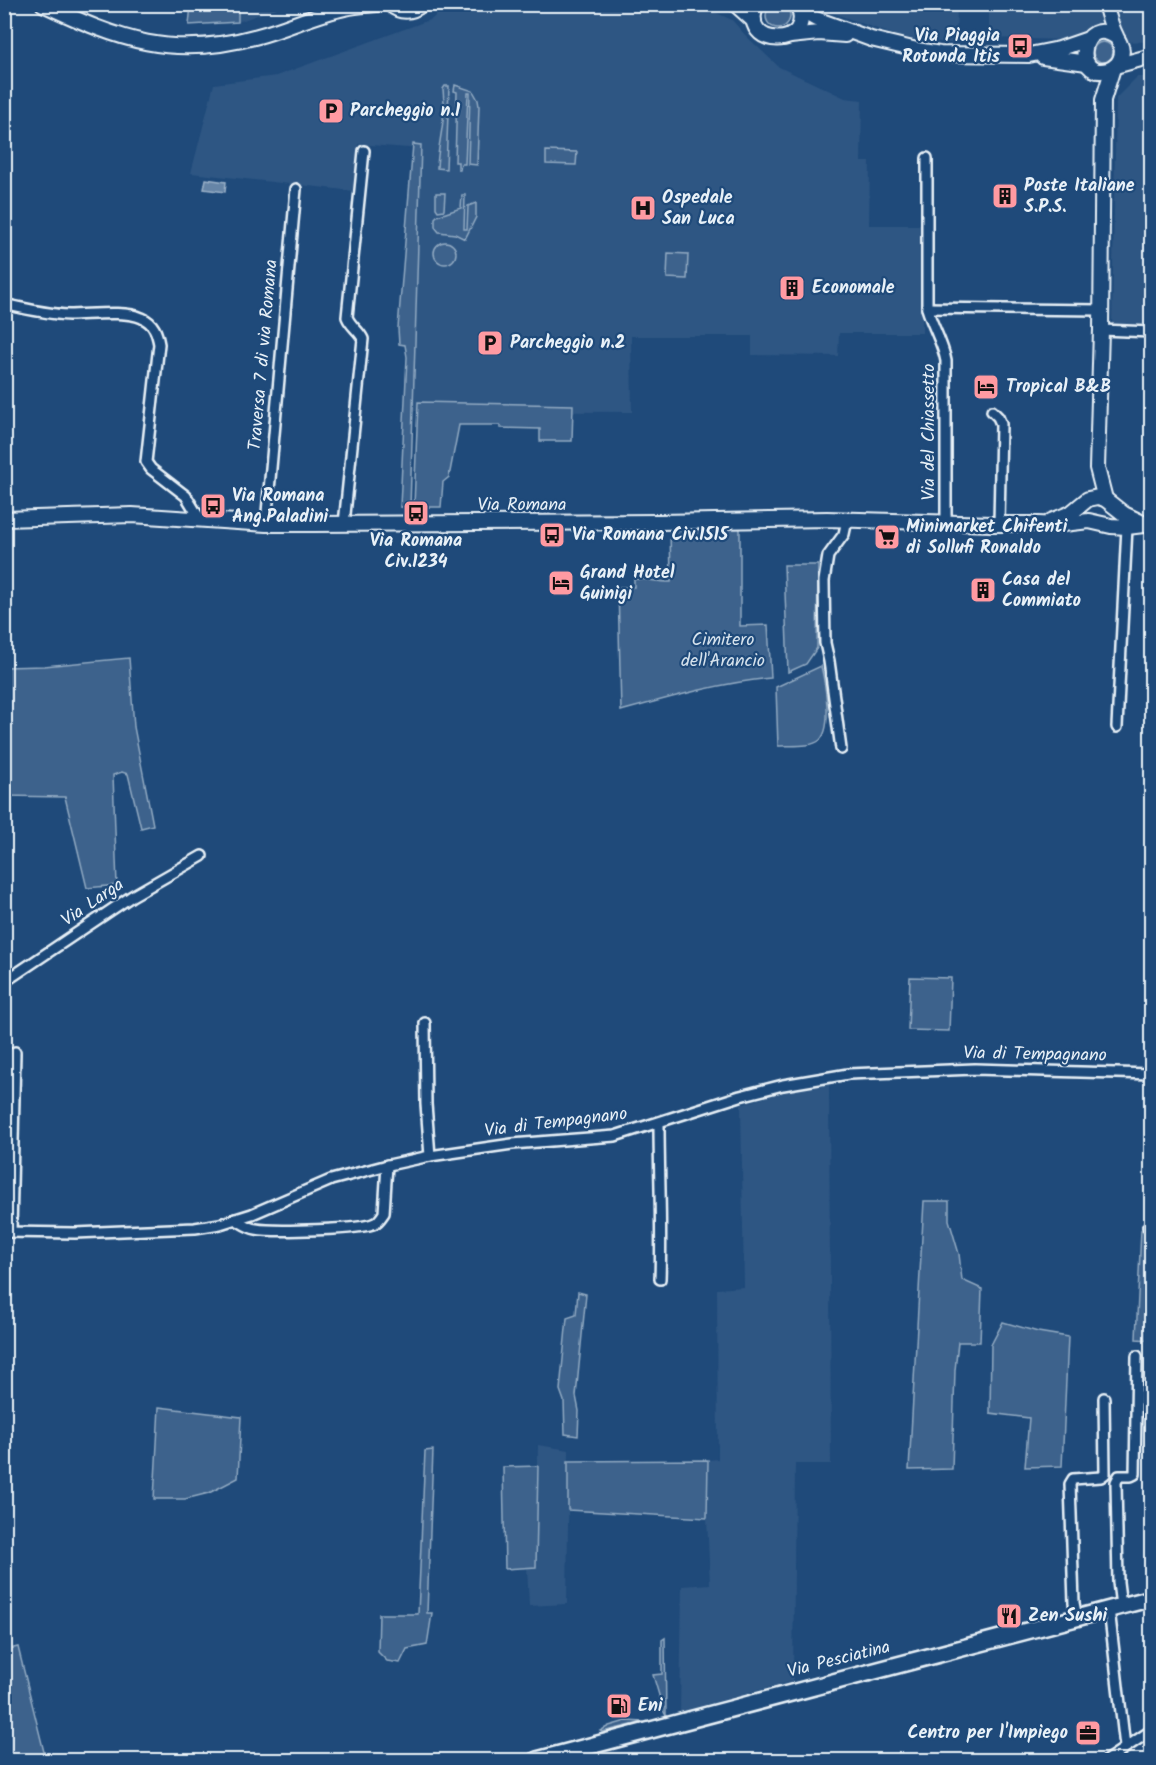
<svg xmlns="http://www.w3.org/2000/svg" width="1156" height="1765" font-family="Kalam,sans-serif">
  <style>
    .built { fill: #2e5683 }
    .green { fill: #3c628c; stroke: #92aac2; stroke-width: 1.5 }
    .water { fill: #6685a7; stroke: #9ab0c7; stroke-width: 1.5 }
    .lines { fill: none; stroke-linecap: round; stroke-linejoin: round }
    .street-casing { stroke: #e8f1f8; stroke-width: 14 }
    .secondary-casing { stroke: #e8f1f8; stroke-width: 18 }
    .primary-casing { stroke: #e8f1f8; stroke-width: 20 }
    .street { stroke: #1f4a7a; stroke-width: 9 }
    .secondary { stroke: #1f4a7a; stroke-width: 14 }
    .primary { stroke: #1f4a7a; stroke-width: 15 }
    .labels { text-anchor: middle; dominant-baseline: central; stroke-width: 4.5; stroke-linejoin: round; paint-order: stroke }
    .poi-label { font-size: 18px; font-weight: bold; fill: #e8f1f8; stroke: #1f4a7a; text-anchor: start }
    .street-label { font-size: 18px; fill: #e8f1f8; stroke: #1f4a7a }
    .park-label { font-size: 18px; fill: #d7e3ed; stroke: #1f4a7a }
  </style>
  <rect width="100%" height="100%" fill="#1f4a7a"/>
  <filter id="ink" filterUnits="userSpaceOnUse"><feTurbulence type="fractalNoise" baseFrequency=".0167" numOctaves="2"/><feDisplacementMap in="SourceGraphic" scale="12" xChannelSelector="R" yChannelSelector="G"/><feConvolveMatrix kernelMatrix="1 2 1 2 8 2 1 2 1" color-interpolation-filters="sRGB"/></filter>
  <g filter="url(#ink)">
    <g class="built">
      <path d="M238,5h47l-47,17z"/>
      <path d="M446,5h253l33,15 13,15 34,32 66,31 17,2 -1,62h9l-1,63h54l-1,108h-83l-1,23 -86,-1v-19h-121l1,76 -224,-1 12,-262 -62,-5 -4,47 -163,-18 23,-89 62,-8 156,-57z"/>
      <path d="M829,5h128l-1,39 -56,-7 -70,-25z"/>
      <path d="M989,5h162v37l-162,-4z"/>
      <path d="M1137,77h14v248l-39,-1 4,-226z"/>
      <path d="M829,1085l2,379h-36l-2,217 -113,31 2,-126 28,-2 -3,-66 1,-58 10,-1 -1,-170 27,-2 -3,-182 43,-14z"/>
      <path d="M538,1445l31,5 -2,154 -38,2 -2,-39h9z"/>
    </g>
    <g class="green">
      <circle cx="778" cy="16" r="12"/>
      <path d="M191,5h47v17l-49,3z"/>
      <circle cx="1103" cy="52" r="10"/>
      <path d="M455,85l18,6 5,9 1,6 -2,59 -9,-1 2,-71h-2l-3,71h-4l-1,6h-2v-8h-3l2,-70 -3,-1z"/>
      <path d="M445,86h4l-3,83 -9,-1c1,-28 10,-49 6,-79z"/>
      <path d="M413,144l8,1 -11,362h-10l7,-150 -2,-12 -6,-1 -1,-16z"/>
      <path d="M546,151l31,1 -1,13 -30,-1z"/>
      <path d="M436,193h9l-1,17 -6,1 -2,-3z"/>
      <path d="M462,195h3l-1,34h3l1,-23 8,-3v14l-11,22 -10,-5 -16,-2 -4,-5v-9l2,-2 24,-8z"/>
      <circle cx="445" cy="253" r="11"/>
      <path d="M668,253l20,1 -1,25 -20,-1z"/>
      <path d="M418,402l155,3 -1,36h-32v-12l-40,-1v-3h-41l-10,52 -6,5 -2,25h-27z"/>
      <path d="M670,527l70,1v98l28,-1 3,53c-52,5 -100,19 -150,33l-3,-124h16v-8c13,0 24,3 37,3z"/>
      <path d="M784,565h34l-1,83 -11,16 -18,8z"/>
      <path d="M129,658l5,69 19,98 -12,3 -13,-54 -6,-2 -9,3 4,110 -30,3 -22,-91 -60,-1v-129l39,-1z"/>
      <path d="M821,666c4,17 12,61 -1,74 -9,8 -30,5 -42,6l-2,-59z"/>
      <path d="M910,977l41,1 -2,53 -41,-1z"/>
      <path d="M924,1201h25v19l10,34 3,26 20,9 -2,53h-22l-3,28 -3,99 -43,1z"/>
      <path d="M1141,1230l10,1v109l-15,-1z"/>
      <path d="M578,1292l8,2 -10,102 3,15 -1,25 -13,-2 -1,-33 -4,-11 7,-72 9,-3z"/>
      <path d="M1003,1322l35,10 30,5 -6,129 -37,1 4,-49 -39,-5 1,-68z"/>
      <path d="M159,1407l82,10 -3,61 -29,15 -24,6h-31z"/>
      <path d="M433,1450l-6,163h5l-5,32 -20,4 -7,14 -13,-2 -9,-9 1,-38h39l7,-163z"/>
      <path d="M708,1460l-1,58 -139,-8v-49z"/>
      <path d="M538,1466l-2,101 -31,2 -2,-102z"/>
      <path d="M665,1638v1l1,77 -2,-4 -11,-37 9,-1v-34z"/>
      <path d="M18,1647l28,113h-41v-110z"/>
      <path d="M626,1721l18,1 -42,10 -2,-1 9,-5z"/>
    </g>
    <path class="water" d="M206,179l20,3 -1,10 -21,-3z"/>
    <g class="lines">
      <g class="street-casing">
        <g id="street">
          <path d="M927,158v150c5,18 16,35 19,53v162"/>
          <path d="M4,304c22,5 43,10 65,11 20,0 56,-5 73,3 12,5 15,15 17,26l-13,118 5,7 35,27 14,23"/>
          <path d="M927,308l174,2"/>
          <path d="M1101,330l51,2"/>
          <path d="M992,411l6,6 3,7 -2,100"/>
          <path d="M266,524l30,-335"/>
          <path d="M344,524l19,-185c-4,-9 -12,-12 -16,-22l17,-166"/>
          <path d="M1117,727l10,-200"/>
          <path d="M841,749l-12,-88 -4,-18 -1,-62 4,-25 16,-22 3,-14"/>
          <path d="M4,982l128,-86 70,-40"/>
          <path d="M425,1023l1,81 4,52"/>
          <path d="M659,1123c0,52 3,104 1,156"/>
          <path d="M235,1219c7,4 13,9 21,10 16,3 107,1 119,-6 4,-2 6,-6 9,-10l3,-48"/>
          <path d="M1148,1227l4,1"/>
          <path d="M4,1232l71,1 120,-5 25,-4 32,-10 79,-34 53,-14 46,-10 82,-12 103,-8 125,-40 43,-11 65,-11 127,-5 177,5"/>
          <path d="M11,1232l4,-180"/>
          <path d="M1121,1606l-3,-24 -2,-100 3,-6h12l4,-2 2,-118"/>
          <path d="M1109,1609l16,138"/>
          <path d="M1077,1618l-3,-15 -4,-119 3,-5 28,-2 4,-3 -1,-76"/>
          <path d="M1107,1760l45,-30"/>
        </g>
      </g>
      <g class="secondary-casing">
        <g id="secondary">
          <path d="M43,4c77,36 129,56 215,32 30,-8 58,-22 87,-28 11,-3 22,-3 32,-4"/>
          <path d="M390,4c10,9 21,9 32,0"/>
          <path d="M735,4l19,17"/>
          <path d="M757,4c-21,46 62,46 40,0"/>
          <path d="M1105,4c3,11 6,22 11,32 1,3 3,5 4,8 5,10 -1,23 -12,26 -37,10 -27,-57 8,-33"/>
          <path d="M800,10l16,9 55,20 46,11 23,4 89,1 30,-6 29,-10"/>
          <path d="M790,36l29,-3 26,2"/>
          <path d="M1043,57l44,6"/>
          <path d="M1115,66l37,-10"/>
          <path d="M1105,499l-8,-31 4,-138 2,-230 10,-32"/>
          <path d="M4,519l128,-4 134,9h49l344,-2 168,-3 165,5h47l16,1 34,-4 22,5 16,1 25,-3"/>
          <path d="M1051,521l20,-8 17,-14 10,-2 7,2 19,15 21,10"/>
        </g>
      </g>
      <g class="primary-casing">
        <path id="primary" d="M537,1760l615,-162"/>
      </g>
      <use href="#street" class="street"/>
      <use href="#secondary" class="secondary"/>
      <use href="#primary" class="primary"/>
    </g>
  </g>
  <defs>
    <g id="bus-square" transform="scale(1.35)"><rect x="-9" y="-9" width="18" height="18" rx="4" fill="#ff9aa2" stroke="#1f4a7a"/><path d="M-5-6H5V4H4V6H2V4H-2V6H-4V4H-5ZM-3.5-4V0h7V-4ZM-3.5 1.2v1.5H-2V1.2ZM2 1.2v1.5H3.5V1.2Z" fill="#111"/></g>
    <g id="parking-square" transform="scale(1.35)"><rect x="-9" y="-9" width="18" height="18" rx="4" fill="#ff9aa2" stroke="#1f4a7a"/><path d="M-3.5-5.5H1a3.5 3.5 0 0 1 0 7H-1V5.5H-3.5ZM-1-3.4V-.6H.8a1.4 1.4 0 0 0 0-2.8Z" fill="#111"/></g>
    <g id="building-square" transform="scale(1.35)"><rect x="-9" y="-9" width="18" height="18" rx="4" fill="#ff9aa2" stroke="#1f4a7a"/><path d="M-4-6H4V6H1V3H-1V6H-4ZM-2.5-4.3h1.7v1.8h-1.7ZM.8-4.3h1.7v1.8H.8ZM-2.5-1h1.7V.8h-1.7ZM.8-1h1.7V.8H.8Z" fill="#111"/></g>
    <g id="hospital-square" transform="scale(1.35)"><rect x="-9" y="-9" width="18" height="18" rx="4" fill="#ff9aa2" stroke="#1f4a7a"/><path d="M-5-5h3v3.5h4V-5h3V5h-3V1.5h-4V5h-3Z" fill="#111"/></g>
    <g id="hotel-square" transform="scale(1.35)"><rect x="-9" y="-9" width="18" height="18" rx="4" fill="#ff9aa2" stroke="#1f4a7a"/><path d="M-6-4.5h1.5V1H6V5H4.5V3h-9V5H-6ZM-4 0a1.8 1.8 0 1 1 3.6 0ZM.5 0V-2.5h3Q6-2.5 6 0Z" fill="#111"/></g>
    <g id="supermarket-square" transform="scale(1.35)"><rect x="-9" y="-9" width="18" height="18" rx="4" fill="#ff9aa2" stroke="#1f4a7a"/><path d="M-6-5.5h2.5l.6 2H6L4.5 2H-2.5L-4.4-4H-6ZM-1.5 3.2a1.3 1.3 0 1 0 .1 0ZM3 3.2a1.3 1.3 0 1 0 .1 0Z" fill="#111"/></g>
    <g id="restaurant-square" transform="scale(1.35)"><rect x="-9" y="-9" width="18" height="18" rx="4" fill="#ff9aa2" stroke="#1f4a7a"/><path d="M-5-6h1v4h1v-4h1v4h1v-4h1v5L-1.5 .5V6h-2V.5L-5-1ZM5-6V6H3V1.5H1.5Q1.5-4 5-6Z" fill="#111"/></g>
    <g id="fuel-square" transform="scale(1.35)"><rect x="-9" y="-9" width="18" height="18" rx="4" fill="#ff9aa2" stroke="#1f4a7a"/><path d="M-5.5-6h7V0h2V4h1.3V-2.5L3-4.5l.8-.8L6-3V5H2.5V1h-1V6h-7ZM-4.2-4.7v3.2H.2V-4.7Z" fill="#111"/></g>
    <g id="office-square" transform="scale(1.35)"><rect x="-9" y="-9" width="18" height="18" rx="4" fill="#ff9aa2" stroke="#1f4a7a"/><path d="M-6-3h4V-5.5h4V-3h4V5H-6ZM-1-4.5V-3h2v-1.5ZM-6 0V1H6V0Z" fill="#111"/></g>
  </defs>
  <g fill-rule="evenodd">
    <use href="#bus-square" x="1020" y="46"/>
    <use href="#parking-square" x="331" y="111"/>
    <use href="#building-square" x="1005" y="196"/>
    <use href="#hospital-square" x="643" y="208"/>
    <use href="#building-square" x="792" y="288"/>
    <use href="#parking-square" x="490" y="343"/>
    <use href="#hotel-square" x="986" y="387"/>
    <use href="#bus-square" x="213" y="506"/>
    <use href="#bus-square" x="416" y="513"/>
    <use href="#bus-square" x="552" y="535"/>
    <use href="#supermarket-square" x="887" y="537"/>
    <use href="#hotel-square" x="561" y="583"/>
    <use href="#building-square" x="983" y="590"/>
    <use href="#restaurant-square" x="1009" y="1616"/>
    <use href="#fuel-square" x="619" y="1706"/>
    <use href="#office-square" x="1088" y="1733"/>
  </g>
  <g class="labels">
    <g class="poi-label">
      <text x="1000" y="36" text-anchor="end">Via Piaggia<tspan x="1000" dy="21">Rotonda Itis</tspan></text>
      <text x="350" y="111">Parcheggio n.1</text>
      <text x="1024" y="186">Poste Italiane<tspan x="1024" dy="21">S.P.S.</tspan></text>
      <text x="662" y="198">Ospedale<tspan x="662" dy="21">San Luca</tspan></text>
      <text x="812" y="288">Economale</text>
      <text x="510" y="343">Parcheggio n.2</text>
      <text x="1006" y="387">Tropical B&amp;B</text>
      <text x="232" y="496">Via Romana<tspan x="232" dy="21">Ang.Paladini</tspan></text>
      <text x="906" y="527">Minimarket Chifenti<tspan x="906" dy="21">di Sollufi Ronaldo</tspan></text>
      <text x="572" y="535">Via Romana Civ.1515</text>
      <text x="416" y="541" text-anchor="middle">Via Romana<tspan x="416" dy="21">Civ.1234</tspan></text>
      <text x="580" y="573">Grand Hotel<tspan x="580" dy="21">Guinigi</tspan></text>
      <text x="1002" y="580">Casa del<tspan x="1002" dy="21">Commiato</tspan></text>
      <text x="1028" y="1616">Zen Sushi</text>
      <text x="638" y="1706">Eni</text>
      <text x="1068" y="1733" text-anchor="end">Centro per l'Impiego</text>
    </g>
    <g class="street-label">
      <text transform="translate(264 355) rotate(-85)">Traversa 7 di via Romana</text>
      <text transform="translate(929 432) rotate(-90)">Via del Chiassetto</text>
      <text x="522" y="505">Via Romana</text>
      <text transform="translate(93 903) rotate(-34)">Via Larga</text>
      <text transform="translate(1035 1055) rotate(1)">Via di Tempagnano</text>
      <text transform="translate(556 1123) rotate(-7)">Via di Tempagnano</text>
      <text transform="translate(839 1660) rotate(-14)">Via Pesciatina</text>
    </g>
    <g class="park-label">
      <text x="723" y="640">Cimitero<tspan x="723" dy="21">dell'Arancio</tspan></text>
    </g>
  </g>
  <rect width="1156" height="1765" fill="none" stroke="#1f4a7a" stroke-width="24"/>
  <rect x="12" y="12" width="1132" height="1741" fill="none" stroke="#e8f1f8" stroke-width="2" filter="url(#ink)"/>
</svg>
